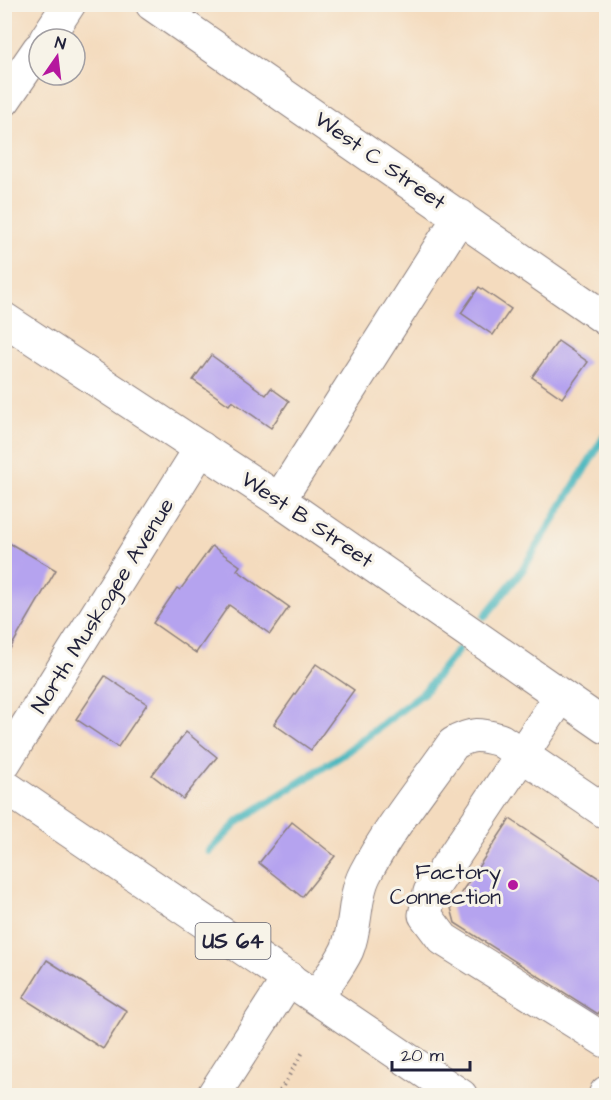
<svg xmlns="http://www.w3.org/2000/svg" width="611" height="1100" font-family="'Architects Daughter',sans-serif">
  <style>
    .lines { fill: none; stroke-linecap: round; stroke-linejoin: round }
    .stream { stroke: #45b5bd; stroke-width: 8 }
    .building { fill: #b5a3ef }
    .minor-casing { stroke: #8b7e7c; stroke-width: 35 }
    .major-casing { stroke: #8b7e7c; stroke-width: 35 }
    .path { stroke: #8b7e7c; stroke-width: 4; stroke-dasharray: 1.5 4.5; stroke-linecap: butt }
    .minor { stroke: #fff; stroke-width: 33 }
    .major { stroke: #fff; stroke-width: 33 }
    .poi-dot { fill: #b5179e; stroke: #f7f3e8; stroke-width: 2 }
    .labels { text-anchor: middle; dominant-baseline: central; stroke-width: 6; stroke-linejoin: round; paint-order: stroke }
    .shield { fill: #f7f3e8; stroke: #62616f; stroke-width: 1.5 }
    .shield-label { font-size: 21px; font-weight: bold; fill: #22223b }
    .street-label { font-size: 22px; fill: #22223b; stroke: #f7f3e8 }
    .poi-label { font-size: 22px; fill: #22223b; stroke: #f7f3e8; text-anchor: end }
  </style>
  <rect width="100%" height="100%" fill="#f7f3e8"/>
  <filter id="ink" filterUnits="userSpaceOnUse"><feTurbulence type="fractalNoise" baseFrequency=".0167" numOctaves="2"/><feDisplacementMap in="SourceGraphic" scale="12" xChannelSelector="R" yChannelSelector="G"/><feConvolveMatrix kernelMatrix="1 2 1 2 8 2 1 2 1" color-interpolation-filters="sRGB"/></filter>
  <filter id="wash" filterUnits="userSpaceOnUse"><feTurbulence type="fractalNoise" baseFrequency=".008" numOctaves="4" result="noise"/><feDisplacementMap in="SourceGraphic" scale="24" xChannelSelector="R" yChannelSelector="G"/><feGaussianBlur stdDeviation="1.35" result="paint"/><feColorMatrix in="noise" values="0 0 0 0 0 0 0 0 0 0 0 0 0 0 0 0 0 1.4 0 .05"/><feComposite in="paint" operator="in"/></filter>
  <g filter="url(#wash)">
    <rect width="100%" height="100%" fill="#f4dbbe"/>
    <g class="lines">
      <g class="stream">
        <path d="M485,616l38,-47 83,-135"/>
        <path d="M209,851l30,-30 105,-67 80,-62 34,-42"/>
      </g>
    </g>
    <g id="blocks">
      <g class="building">
        <path d="M479,287l32,22 -18,26 -32,-22z"/>
        <path d="M558,341l30,21 -26,36 -30,-21z"/>
        <path d="M211,355l55,40 5,-7 18,13 -18,27 -39,-27 -3,4 -36,-25z"/>
        <path d="M4,540l52,30 -52,89z"/>
        <path d="M212,546l28,20 -3,4 52,37 -19,27 -41,-29 -33,48 -43,-30 24,-35 3,2z"/>
        <path d="M316,664l38,26 -43,60 -37,-26z"/>
        <path d="M105,676l42,28 -29,43 -42,-28z"/>
        <path d="M186,732l31,25 -34,42 -31,-24z"/>
        <path d="M510,819l96,64v118l-8,13 -143,-91 -4,-15z"/>
        <path d="M292,822l43,34 -33,41 -43,-34z"/>
        <path d="M47,960l80,51 -24,38 -80,-51z"/>
      </g>
    </g>
  </g>
  <g filter="url(#ink)">
    <use href="#blocks" fill-opacity="0" stroke="#8b7e7c" stroke-width="1.5"/>
    <g class="lines">
      <g class="minor-casing">
        <g id="minor">
          <path d="M152,4l454,315"/>
          <path d="M46,39l23,-35"/>
          <path d="M4,100l35,-51"/>
          <path d="M4,319l275,181 327,227"/>
          <path d="M279,500l181,-284"/>
          <path d="M561,696l-131,196 -5,23 18,24 163,102"/>
          <path d="M4,763l197,-315"/>
          <path d="M317,997c9,-15 22,-30 30,-47 10,-24 6,-53 18,-76 24,-46 58,-87 88,-130 18,-11 26,-10 47,-4l106,72"/>
          <path d="M213,1096l76,-118"/>
          <path d="M605,1096l1,-3"/>
        </g>
      </g>
      <g class="major-casing">
        <path id="major" d="M4,786l457,310"/>
      </g>
      <path class="path" d="M277,1096l26,-44"/>
      <use href="#minor" class="minor"/>
      <use href="#major" class="major"/>
    </g>
  </g>
  <circle class="poi-dot" cx="513" cy="885" r="6"/>
  <g class="labels">
    <rect class="shield" x="195.5" y="923" width="75" height="36" rx="4.5"/>
    <g class="shield-label">
      <text x="233" y="941">US 64</text>
    </g>
    <g class="street-label">
      <text transform="translate(380 161) rotate(35)">West C Street</text>
      <text transform="translate(307 520) rotate(34)">West B Street</text>
      <text transform="translate(103 606) rotate(-58)">North Muskogee Avenue</text>
    </g>
    <g class="poi-label">
      <text x="501" y="872">Factory<tspan x="501" dy="25">Connection</tspan></text>
    </g>
  </g>
  <rect width="611" height="1100" fill="none" stroke="#f7f3e8" stroke-width="24"/>
  <g transform="translate(57 57) rotate(14)"><circle r="28" fill="#f7f3e8" stroke="#a29fa3" stroke-width="1.5"/>
  <path d="M0-4.5L10 22L0 15L-10 22Z" fill="#b5179e"/>
  <text y="-9" font-size="16" font-weight="bold" text-anchor="middle" fill="#22223b">N</text>
  </g>
  <path d="M392 1061v9h78v-9" fill="none" stroke="#22223b" stroke-width="3"/>
  <text x="401" y="1061" font-size="18" fill="#22223b" stroke="#f7f3e8" stroke-width="4.5" paint-order="stroke">20 m</text>
</svg>
